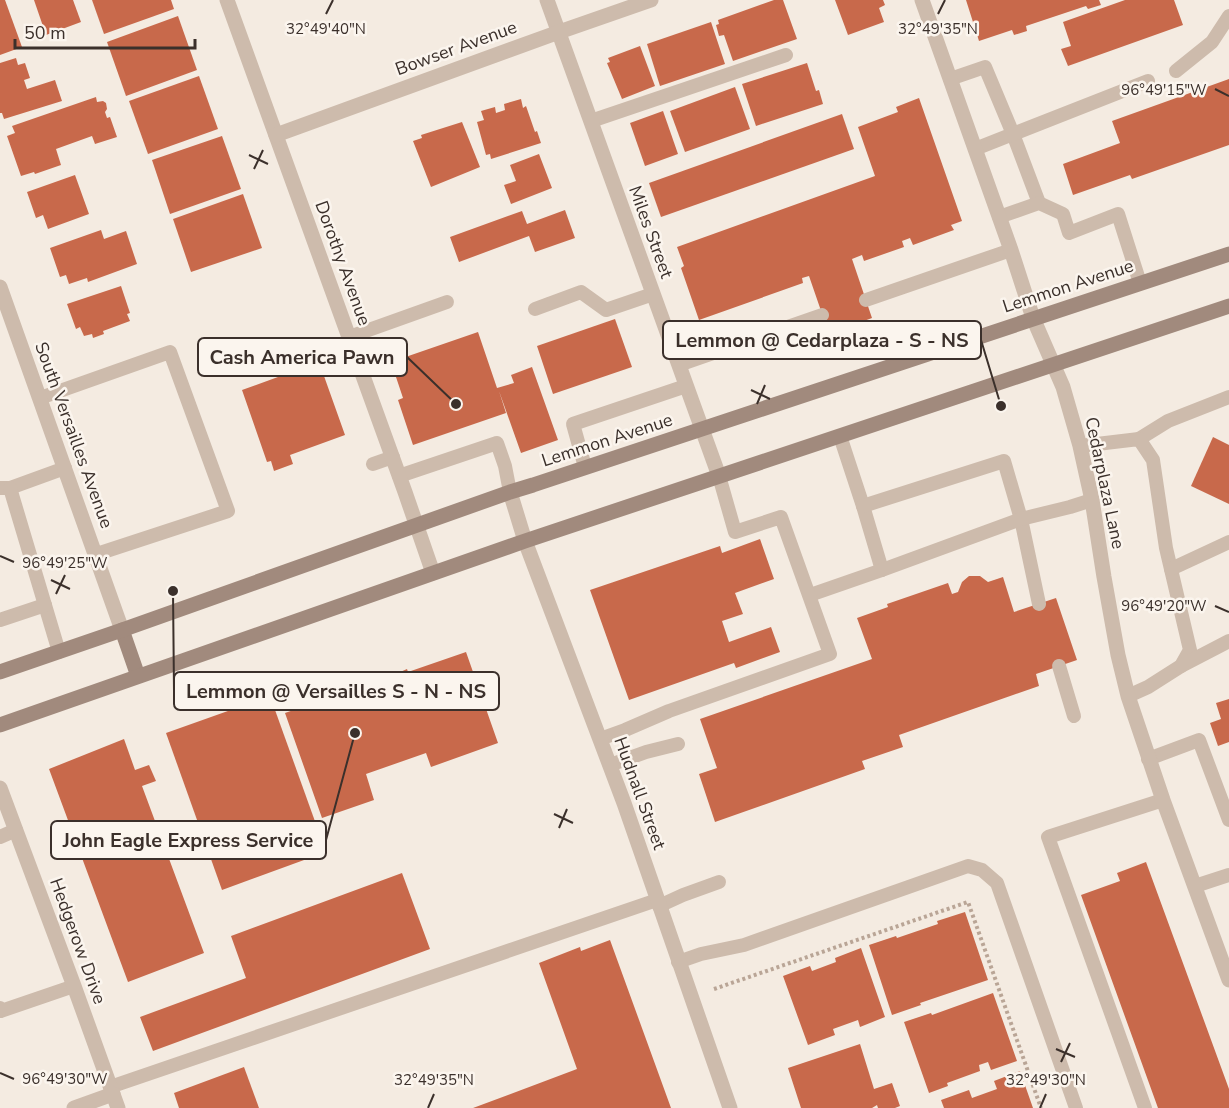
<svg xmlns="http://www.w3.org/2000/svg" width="1229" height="1108" font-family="'Nunito Sans',sans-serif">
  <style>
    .building { fill: #c8694b }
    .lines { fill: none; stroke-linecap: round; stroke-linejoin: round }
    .path { stroke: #b9a596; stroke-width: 4; stroke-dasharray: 3 3; stroke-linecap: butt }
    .service { stroke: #cdbbac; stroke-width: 14 }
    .minor { stroke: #cdbbac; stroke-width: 15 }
    .tertiary { stroke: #cdbbac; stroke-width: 15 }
    .secondary { stroke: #a18a7d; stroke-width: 15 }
    .ticks { fill: none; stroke: #3b302b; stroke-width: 2 }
    .labels { text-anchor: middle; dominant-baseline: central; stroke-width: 5; stroke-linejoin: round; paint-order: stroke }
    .street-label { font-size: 18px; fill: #3b302b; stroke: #fbf5ee }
    .ticks-label { font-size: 15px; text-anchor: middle; fill: #3b302b; stroke: #fbf5ee; stroke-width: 5; stroke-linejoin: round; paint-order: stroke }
    .leader { fill: none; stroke: #3b302b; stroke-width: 2 }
    .callout-dot { fill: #3b302b; stroke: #fbf5ee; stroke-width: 2 }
    .callout { fill: #fbf5ee; stroke: #3b302b; stroke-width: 2 }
    .callout-label { font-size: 20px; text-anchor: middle; font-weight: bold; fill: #3b302b }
  </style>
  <rect width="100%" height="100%" fill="#f4ebe1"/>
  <g class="building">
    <path d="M0,0h5l17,47 -22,8z"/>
    <path d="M34,0h39l8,22 -35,13z"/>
    <path d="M92,0h79l3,9 -70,25z"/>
    <path d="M774,0h9l14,39 -64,22 -9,-26 -5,1 -3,-11 3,-1 -1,-4z"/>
    <path d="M835,0h48l2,5 -6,3 5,14 -36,13z"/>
    <path d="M966,0h133l2,5 -13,4 -2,-3 -60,20 1,5 -13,4 -2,-5 -33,11z"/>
    <path d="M1125,0h49l9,25 -115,41 -7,-17 10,-3 -8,-24z"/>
    <path d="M178,16l19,54 -71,26 -19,-54z"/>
    <path d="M711,22l14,42 -65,22 -13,-42z"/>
    <path d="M640,46l15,40 -33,13 -15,-36 3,-1 -2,-4z"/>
    <path d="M16,58l2,7 7,-2 5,15 -6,2 3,9 28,-9 7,21 -58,18 -2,-6h-2v-50z"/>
    <path d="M807,63l9,28 3,-1 4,14 -67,22 -14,-42z"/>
    <path d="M199,76l19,53 -70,25 -19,-53z"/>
    <path d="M1229,79v66l-97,34 -2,-4 -57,20 -10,-31 57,-21 -8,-22z"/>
    <path d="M735,87l15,42 -65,23 -15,-41z"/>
    <path d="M96,97l1,5 6,-1 3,2 1,6 -2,3 2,6 3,-1 7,20 -22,7 -3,-8 -36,13 5,16 -26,9 -1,-2 -13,4 -14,-40 8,-3 -3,-7z"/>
    <path d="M919,98l43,123 -11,4 3,5 -41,15 -3,-7 -8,3 2,6 -40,14 -2,-6 -10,4 20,59 -43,16 -20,-58 -7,2 1,5 -104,37 -18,-52 3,-2 -7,-19 198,-71 -17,-49 40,-15 -2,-5z"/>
    <path d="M521,99l2,9 3,-2 9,26 2,-1 4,12 -50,16 -1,-5 -4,1 -9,-33 7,-2 -3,-9 14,-4 1,6 9,-3 -1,-6z"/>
    <path d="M663,111l15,43 -33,12 -15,-43z"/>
    <path d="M842,114l12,35 -193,68 -12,-34z"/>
    <path d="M462,122l18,45 -49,20 -18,-46 9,-3 -1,-3z"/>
    <path d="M222,136l19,53 -71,25 -18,-54z"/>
    <path d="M539,154l13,34 -41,16 -7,-19 12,-4 -6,-16z"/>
    <path d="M75,175l14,39 -41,15 -5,-14 -7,3 -9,-26z"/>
    <path d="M243,194l19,54 -71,24 -18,-53z"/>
    <path d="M565,210l10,28 -40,14 -6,-16 -70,26 -9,-25 72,-26 5,13z"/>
    <path d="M101,230l3,9 22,-8 11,33 -49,18 -1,-4 -18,6 -3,-9 -6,2 -10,-29z"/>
    <path d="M121,286l9,27 -3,1 3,7 -27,10 1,3 -11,4 -1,-4 -8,2 -4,-9 -4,2 -9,-25z"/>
    <path d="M615,319l17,48 -79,27 -16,-48z"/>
    <path d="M478,332l19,56 17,-5 -3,-8 21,-8 26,73 -37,13 -22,-62 7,22 -93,32 -15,-45 5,-2 -12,-36z"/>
    <path d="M319,362l26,73 -55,20 3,9 -19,7 -3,-10 -4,1 -25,-72z"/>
    <path d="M1213,437l16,8v59l-38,-18z"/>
    <path d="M760,539l14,40 -39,14 8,21 -21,7 7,21 42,-15 9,25 -44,16 -2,-5 -105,37 -39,-110 130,-44 2,7z"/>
    <path d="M969,576h11l8,6 15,-5 11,35 42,-14 21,62 -41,14 3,12 -140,49 4,12 -41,14 3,8 -150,53 -16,-48 18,-6 -17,-49 172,-60 -15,-41 31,-11 -1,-3 61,-21 4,11 6,-2 4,-10z"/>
    <path d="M466,652l32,91 -67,24 -5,-14 -60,21 8,26 -52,18 -37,-105 51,-18 1,3 62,-21 -1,-4 9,-4 1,3z"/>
    <path d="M270,696l56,156 -104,38 -56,-157z"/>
    <path d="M1229,699v43l-11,4 -8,-23 11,-4 -5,-16z"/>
    <path d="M124,739l11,31 14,-5 7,16 -14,5 62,167 -76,29 -79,-213z"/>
    <path d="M1146,862l83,227v19h-71l-77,-213 39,-14 -3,-8z"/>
    <path d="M402,873l28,76 -277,102 -13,-34 106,-39 -15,-42z"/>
    <path d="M965,912l23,68 -68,23 1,2 -29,10 -23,-70 27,-9 1,2 41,-14 -1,-3z"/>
    <path d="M610,940l61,168h-198l104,-39 -38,-106 41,-16 1,4z"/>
    <path d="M861,948l24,69 -25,10 -2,-7 -25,9 2,6 -27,10 -25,-69 27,-10 2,5 24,-9 -1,-4z"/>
    <path d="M993,993l24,68 -26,9 -3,-8 -9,3 1,6 -33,12 1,3 -19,7 -25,-71 27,-9 1,2z"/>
    <path d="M860,1044l14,45 18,-6 8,23 -5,2h-17l-1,-3 -5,3h-71l-13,-40z"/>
    <path d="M244,1067l15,41h-80l-5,-15z"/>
    <path d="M1020,1071l13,37h-89l-3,-8 28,-10 3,8 25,-9 -3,-8z"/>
  </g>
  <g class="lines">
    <path class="path" d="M714,989l254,-87 73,206"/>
    <g class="service">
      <path d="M1176,71l36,-29 17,-26"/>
      <path d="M950,79l35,-12 28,67 26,69"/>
      <path d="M591,121l195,-66"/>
      <path d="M975,149l173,-68"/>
      <path d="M999,217l40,-14 24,11 6,19 49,-19 22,69"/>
      <path d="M866,300l145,-50"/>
      <path d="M535,309l46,-17 25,18 47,-16"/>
      <path d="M349,337l98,-35"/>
      <path d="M679,365l143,-50"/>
      <path d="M40,398l130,-46 58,159 -131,43"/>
      <path d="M840,436l23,70 19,64"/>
      <path d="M1139,439l29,-18 61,-24"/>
      <path d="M1080,446l59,-7 14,21 13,88 24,102 -9,16 -33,21 -20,9"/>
      <path d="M373,464l20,-7"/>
      <path d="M585,467l-12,-43 113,-38"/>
      <path d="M399,476l98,-33 8,23 5,26"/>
      <path d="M0,488h10l55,-20"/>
      <path d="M10,488l49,164"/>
      <path d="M863,506l141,-45 17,58 18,85"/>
      <path d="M1171,569l58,-27"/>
      <path d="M810,595l72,-25 139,-51 49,-12 22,-7"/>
      <path d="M0,620l45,-15"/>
      <path d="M1059,666l15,50"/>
      <path d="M1181,666l48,-25"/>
      <path d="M600,739l25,-9 44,-19 161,-57 -49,-137 -46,15 -16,-56"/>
      <path d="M1148,759l51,-19 30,80"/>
      <path d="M610,765l36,-13 32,-8"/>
      <path d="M0,837l16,-7"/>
      <path d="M1195,886l34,-11"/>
      <path d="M659,906l24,-11 36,-13"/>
      <path d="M678,962l23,-8 43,-9 224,-79 14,4 15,13 79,225"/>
      <path d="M0,1008l1,3 73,-25"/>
      <path d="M110,1087l547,-187"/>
      <path d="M1145,1108l-97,-271 115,-37"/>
    </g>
    <g class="minor">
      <path d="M227,0l178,492 28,81"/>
      <path d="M547,0l172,476"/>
      <path d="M922,0l89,250 22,68 30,69 17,59 12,54 12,77 14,78 10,41 35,104 66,180"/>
      <path d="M276,135l283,-103 92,-32"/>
      <path d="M0,287l122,343"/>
      <path d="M0,788l74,198 44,122"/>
      <path d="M74,1108l39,-14"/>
    </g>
    <path class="tertiary" d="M510,492l15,49 99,262 106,305"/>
    <g class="secondary">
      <path d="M122,630l16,46"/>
      <path d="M0,672l122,-42 388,-138 23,-7 696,-231"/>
      <path d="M0,725l525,-184 704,-235"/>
    </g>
  </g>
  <path class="ticks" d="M326,14l7,-14M938,14l7,-14M1215,89l14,7M249,155l19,9M254,169l9,-19M751,390l19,9M757,404l8,-19M0,556l14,6M51,580l19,9M56,594l9,-19M1215,606l14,6M554,814l19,9M559,828l8,-19M1056,1049l19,8M1061,1062l9,-19M0,1073l14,6M428,1108l6,-14M1040,1108l6,-14"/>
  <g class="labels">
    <g class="street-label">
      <text transform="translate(456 48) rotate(-20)">Bowser Avenue</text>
      <text transform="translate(651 232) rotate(70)">Miles Street</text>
      <text transform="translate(343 263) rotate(70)">Dorothy Avenue</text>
      <text transform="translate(1068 286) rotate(-18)">Lemmon Avenue</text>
      <text transform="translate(74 435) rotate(70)">South Versailles Avenue</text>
      <text transform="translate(607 440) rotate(-18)">Lemmon Avenue</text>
      <text transform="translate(1105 483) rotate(78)">Cedarplaza Lane</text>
      <text transform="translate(640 793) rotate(70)">Hudnall Street</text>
      <text transform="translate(78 941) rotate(70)">Hedgerow Drive</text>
    </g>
  </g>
  <g class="ticks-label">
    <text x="326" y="34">32°49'40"N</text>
    <text x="938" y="34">32°49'35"N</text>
    <text x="1164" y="95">96°49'15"W</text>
    <text x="65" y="568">96°49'25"W</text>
    <text x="1164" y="611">96°49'20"W</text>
    <text x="65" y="1084">96°49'30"W</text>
    <text x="434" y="1085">32°49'35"N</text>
    <text x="1046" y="1085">32°49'30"N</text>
  </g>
  <path class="leader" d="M1001 406L981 340M456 404L407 357M173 591L174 691M355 733L326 840"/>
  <g class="callout-dot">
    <circle cx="1001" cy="406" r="6"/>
    <circle cx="456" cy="404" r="6"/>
    <circle cx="173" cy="591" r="6"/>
    <circle cx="355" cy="733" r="6"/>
  </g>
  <g class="callout">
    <rect x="663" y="321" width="318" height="38" rx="6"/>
    <rect x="198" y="338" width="209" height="38" rx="6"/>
    <rect x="174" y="672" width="325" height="38" rx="6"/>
    <rect x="51" y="821" width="275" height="38" rx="6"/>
  </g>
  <g class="callout-label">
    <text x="822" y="347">Lemmon @ Cedarplaza - S - NS</text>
    <text x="302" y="364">Cash America Pawn</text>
    <text x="336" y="698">Lemmon @ Versailles S - N - NS</text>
    <text x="188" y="847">John Eagle Express Service</text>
  </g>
  <path d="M15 39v9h180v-9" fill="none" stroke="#3b302b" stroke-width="3"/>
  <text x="24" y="39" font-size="18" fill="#3b302b" stroke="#fbf5ee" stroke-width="4.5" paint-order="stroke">50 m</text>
</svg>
